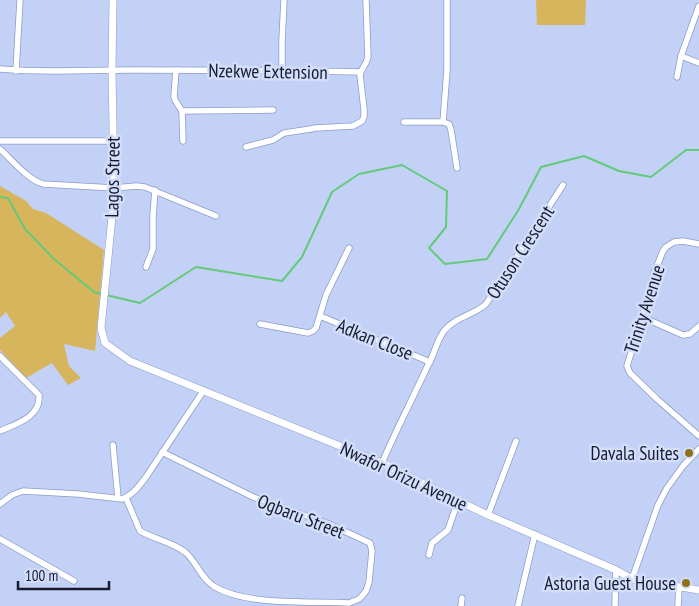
<svg xmlns="http://www.w3.org/2000/svg" width="699" height="606" font-family="'PT Sans Narrow',sans-serif">
  <style>
    .green { fill: #d7b55d }
    .lines { fill: none; stroke-linecap: round; stroke-linejoin: round }
    .stream { stroke: #63ca7a; stroke-width: 2 }
    .minor-casing { stroke: #8b9cc9; stroke-width: 7 }
    .tertiary-casing { stroke: #8b9cc9; stroke-width: 8 }
    .minor { stroke: #fff; stroke-width: 5.5 }
    .tertiary { stroke: #fff; stroke-width: 7 }
    .poi-dot { fill: #8f7116; stroke: #d3defb; stroke-width: 2 }
    .labels { text-anchor: middle; dominant-baseline: central; stroke-width: 5; stroke-linejoin: round; paint-order: stroke }
    .street-label { font-size: 19px; fill: #151b2c; stroke: #d3defb }
    .poi-label { font-size: 19px; fill: #151b2c; stroke: #d3defb; text-anchor: end }
  </style>
  <rect width="100%" height="100%" fill="#c3d1f7"/>
  <g class="green">
    <path d="M536,0h50l-1,25h-48z"/>
    <path d="M0,186l26,15 7,8 13,4 58,37 -9,101 -31,-7 5,22 12,12 -13,7 -16,-22 -26,15 -26,-28v-12l15,-12 -9,-14 -6,6z"/>
  </g>
  <g class="lines">
    <g class="stream">
      <path d="M0,197l8,1 17,31 29,30 40,33 8,2"/>
      <path d="M106,295l34,8 56,-36 86,14 20,-24 30,-65 27,-18 43,-9 45,26 -1,36 -17,21 16,16 42,-5 32,-50 22,-42 43,-11 35,15 32,6 35,-27h13"/>
    </g>
    <g class="minor-casing">
      <g id="minor">
        <path d="M681,56l18,7"/>
        <path d="M0,69c43,4 86,1 129,1 77,0 154,0 231,2"/>
        <path d="M176,70l-2,26 1,4 7,11 1,30"/>
        <path d="M282,70v-29l2,-41"/>
        <path d="M16,71l4,-71"/>
        <path d="M677,77l4,-21 18,-50"/>
        <path d="M182,111l91,-1"/>
        <path d="M404,122h39l6,2 2,6 6,38"/>
        <path d="M443,122l4,-52v-70"/>
        <path d="M0,141h113"/>
        <path d="M246,147l27,-7 11,-7 27,-4 4,-1 38,-2 9,-5 2,-4v-8l-4,-34c1,-7 6,-9 8,-18l-2,-57"/>
        <path d="M0,149c12,11 27,30 43,35l71,4 22,-2 9,1 71,29"/>
        <path d="M699,244l-16,-3 -9,1 -8,5 -3,4 -9,22 -12,44 -15,49 3,7 28,27 41,36"/>
        <path d="M146,267l7,-18v-33l2,-26"/>
        <path d="M320,316l110,46"/>
        <path d="M642,317l41,18 7,-1 9,-8"/>
        <path d="M260,324l48,9 5,-2 3,-3 10,-33 23,-47"/>
        <path d="M0,356l39,39c2,22 -23,29 -39,36"/>
        <path d="M113,445l5,53"/>
        <path d="M382,463c14,-33 31,-65 46,-98 6,-10 9,-25 16,-34 11,-14 30,-16 42,-27l77,-119"/>
        <path d="M126,498l14,33c14,8 32,11 45,21 12,10 16,27 30,35 33,19 96,14 134,16l10,-4 3,-3 4,-5 3,-9 3,-31 -2,-8 -41,-19 -76,-27 -91,-45"/>
        <path d="M0,504l12,-9 11,-4 55,3 44,5c11,-4 17,-13 24,-22l58,-87"/>
        <path d="M488,515l28,-74"/>
        <path d="M0,539l74,42"/>
        <path d="M429,555l3,-12 16,-13 10,-29"/>
        <path d="M632,579l26,-74 9,-17 16,-22 16,-17"/>
        <path d="M461,606l1,-8"/>
        <path d="M518,606l17,-72"/>
        <path d="M615,606l1,-36"/>
        <path d="M678,606l1,-19"/>
      </g>
    </g>
    <g class="tertiary-casing">
      <path id="tertiary" d="M113,0l-1,70 2,118 -2,29 -11,111 4,15 25,18 252,102 70,35 36,17 128,55 16,9 67,11"/>
    </g>
    <use href="#minor" class="minor"/>
    <use href="#tertiary" class="tertiary"/>
  </g>
  <g class="poi-dot">
    <circle cx="689" cy="453" r="5"/>
    <circle cx="686" cy="583" r="5"/>
  </g>
  <g class="labels">
    <g class="street-label">
      <text transform="translate(268 71) rotate(1)">Nzekwe Extension</text>
      <text transform="translate(112 177) rotate(-89)">Lagos Street</text>
      <text transform="translate(520 252) rotate(-57)">Otuson Crescent</text>
      <text transform="translate(644 309) rotate(-72)">Trinity Avenue</text>
      <text transform="translate(375 339) rotate(22)">Adkan Close</text>
      <text transform="translate(404 476) rotate(25)">Nwafor Orizu Avenue</text>
      <text transform="translate(301 516) rotate(21)">Ogbaru Street</text>
    </g>
    <g class="poi-label">
      <text x="679" y="453">Davala Suites</text>
      <text x="676" y="583">Astoria Guest House</text>
    </g>
  </g>
  <path d="M18 581v8h91v-8" fill="none" stroke="#151b2c" stroke-width="2.5"/>
  <text x="25" y="581" font-size="15" fill="#151b2c" stroke="#d3defb" stroke-width="4" paint-order="stroke">100 m</text>
</svg>
